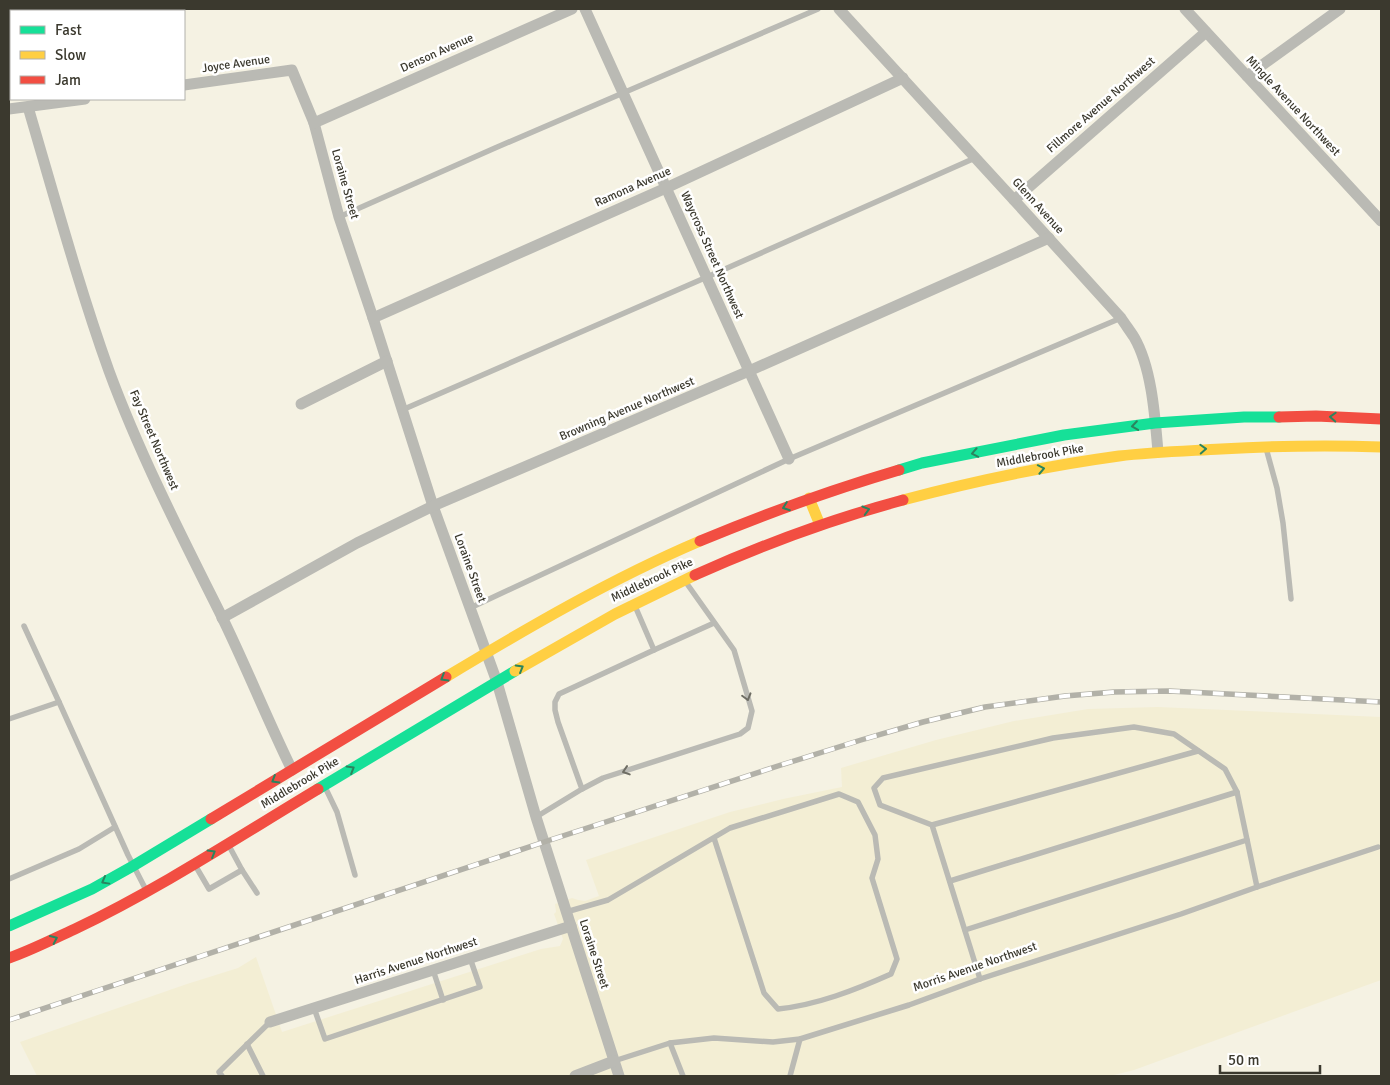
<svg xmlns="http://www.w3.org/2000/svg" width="1390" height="1085" font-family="Signika,sans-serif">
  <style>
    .built { fill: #f3eed4 }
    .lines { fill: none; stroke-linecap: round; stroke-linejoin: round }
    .lane { stroke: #babab4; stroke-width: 5.5 }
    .street { stroke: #babab4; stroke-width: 11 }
    .fast { stroke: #16e098; stroke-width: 11 }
    .slow { stroke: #ffcf43; stroke-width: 11 }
    .jam { stroke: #f24e42; stroke-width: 11 }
    .rail-casing { stroke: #b2b1a8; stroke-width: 5.5 }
    .rail { stroke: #fff; stroke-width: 4; stroke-dasharray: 11; stroke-linecap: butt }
    .oneway { stroke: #2a845e }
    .oneway2 { stroke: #6e6d64 }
    .labels { text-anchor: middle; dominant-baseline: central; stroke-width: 5; stroke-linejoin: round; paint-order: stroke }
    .street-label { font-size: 12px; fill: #3b392e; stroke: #fff }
  </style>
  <rect width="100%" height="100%" fill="#f5f2e3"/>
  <path class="built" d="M1158,707l223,10v263l-247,90 -24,6h-1073l-17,-34 167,-58 51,-16 18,-11 26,75 259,-83 19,-3 3,-7 -9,-25 2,-2 -1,-8 17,-6 6,2 7,1 14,-5 -13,-36 144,-48 53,-13 59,-12 -1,-19 95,-28 78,-19 74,-12z"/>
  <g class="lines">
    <g class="lane">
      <path d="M339,217l156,-69 323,-139"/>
      <path d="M402,410l305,-133 268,-119"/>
      <path d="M1266,448l11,40 6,35 8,76"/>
      <path d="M470,608l319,-149 332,-141"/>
      <path d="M24,626l35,76 69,153 18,35"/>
      <path d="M654,650l60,-27"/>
      <path d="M9,719l50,-17"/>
      <path d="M325,787l12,25 18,63"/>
      <path d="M582,789l21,-11 137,-44 8,-6 4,-17 -18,-61 -49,-69"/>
      <path d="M536,817l46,-28 -24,-67 -3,-12v-8l4,-8 95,-44 -19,-44"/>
      <path d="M932,825l266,-74"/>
      <path d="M195,865l14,24 33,-19 -14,-26"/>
      <path d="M242,870l15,23"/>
      <path d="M9,879l70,-30 36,-22"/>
      <path d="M950,881l287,-89"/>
      <path d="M566,912l42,-12 122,-72 109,-34 19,8 17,33 3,24 -6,19 25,81 -6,15c-36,16 -74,31 -113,35l-14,-16 -50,-155"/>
      <path d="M965,930l282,-90"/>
      <path d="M433,970l10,30"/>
      <path d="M980,979l-48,-154 -52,-20 -6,-17 9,-10 170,-40 81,-11 40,7 51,35 12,23 20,95"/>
      <path d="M314,1008l11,31 155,-52 -10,-29"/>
      <path d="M670,1043l13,33"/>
      <path d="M247,1044l16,32"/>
      <path d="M614,1061l56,-18 44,-5 59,4 27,-3 109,-34 71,-26 201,-65 76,-27 121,-40"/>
      <path d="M222,1076l-3,-4 51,-50"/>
      <path d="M790,1076l10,-37"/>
    </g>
    <g class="street">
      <path d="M585,9l204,450"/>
      <path d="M839,9l175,191 107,118c4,6 9,13 13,19 18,31 21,80 24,115"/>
      <path d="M1185,9l196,212"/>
      <path d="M1247,76l93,-67"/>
      <path d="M184,85l108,-15 22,53 25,94 34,101 60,188 64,176 39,135 83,259"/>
      <path d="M28,107c26,88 50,177 81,264 31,84 72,164 112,244 25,51 46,104 71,155"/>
      <path d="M9,109l76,-10"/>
      <path d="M314,123l258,-114"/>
      <path d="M1014,200l192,-168"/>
      <path d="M373,318l293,-130 237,-110"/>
      <path d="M301,404l86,-43"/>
      <path d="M222,618l135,-75 76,-37 316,-135 300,-133"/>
      <path d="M270,1022l301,-96"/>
      <path d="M575,1076l39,-15"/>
    </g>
    <g class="fast">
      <path d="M899,470l23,-7 142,-28 91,-12 89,-6h35"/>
      <path d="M318,789l197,-118"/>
      <path d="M9,926l83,-37 41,-23 78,-47"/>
    </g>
    <g class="slow">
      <path d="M809,498l11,27"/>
      <path d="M903,500c71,-19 143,-34 216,-44 34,-4 68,-5 102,-7 54,-3 107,-4 160,-2"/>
      <path d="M515,671l100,-57 80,-39"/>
      <path d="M446,677c83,-50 165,-98 254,-136"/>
    </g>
    <g class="jam">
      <path d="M1279,417l37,-1 65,3"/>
      <path d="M700,541c65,-27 131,-51 199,-71"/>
      <path d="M695,575c67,-30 137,-56 208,-75"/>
      <path d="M211,819l235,-142"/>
      <path d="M9,958c23,-8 44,-19 66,-29 84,-40 163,-92 243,-140"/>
    </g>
    <g class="rail-casing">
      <path id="rail" d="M9,1020l535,-178 237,-77 80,-25 62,-18 62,-15 80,-11 49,-4 55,-1 212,11"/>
    </g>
    <use href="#rail" class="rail"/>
  </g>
  <defs><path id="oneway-chevron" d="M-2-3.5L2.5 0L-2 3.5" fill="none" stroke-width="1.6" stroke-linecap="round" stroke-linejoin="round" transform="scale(1.25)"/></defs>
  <g class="oneway">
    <use href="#oneway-chevron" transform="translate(1333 417) rotate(-177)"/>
    <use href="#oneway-chevron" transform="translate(1135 426) rotate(172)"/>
    <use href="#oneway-chevron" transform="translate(1203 449) rotate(-3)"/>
    <use href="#oneway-chevron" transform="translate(975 453) rotate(169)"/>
    <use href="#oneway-chevron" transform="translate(1041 469) rotate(-11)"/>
    <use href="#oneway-chevron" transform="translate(786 507) rotate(160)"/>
    <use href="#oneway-chevron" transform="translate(866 510) rotate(-16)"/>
    <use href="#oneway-chevron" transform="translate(520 668) rotate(-30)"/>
    <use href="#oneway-chevron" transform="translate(444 678) rotate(149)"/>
    <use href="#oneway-chevron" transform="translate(351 769) rotate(-31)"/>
    <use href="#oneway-chevron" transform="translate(275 780) rotate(149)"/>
    <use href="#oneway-chevron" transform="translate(212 853) rotate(-31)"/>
    <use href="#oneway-chevron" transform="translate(105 881) rotate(151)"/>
    <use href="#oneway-chevron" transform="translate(54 939) rotate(-25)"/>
  </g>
  <g class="oneway2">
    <use href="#oneway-chevron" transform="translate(747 697) rotate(74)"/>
    <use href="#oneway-chevron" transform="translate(626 771) rotate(162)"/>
  </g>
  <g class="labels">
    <g class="street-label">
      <text transform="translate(437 53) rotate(-24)">Denson Avenue</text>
      <text transform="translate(236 64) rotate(-8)">Joyce Avenue</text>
      <text transform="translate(1101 105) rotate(-41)">Fillmore Avenue Northwest</text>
      <text transform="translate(1293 106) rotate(47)">Mingle Avenue Northwest</text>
      <text transform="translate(345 184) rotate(74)">Loraine Street</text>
      <text transform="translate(633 187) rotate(-24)">Ramona Avenue</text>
      <text transform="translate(1038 206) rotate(48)">Glenn Avenue</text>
      <text transform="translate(712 255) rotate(66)">Waycross Street Northwest</text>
      <text transform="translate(627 409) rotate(-23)">Browning Avenue Northwest</text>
      <text transform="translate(154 440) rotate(67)">Fay Street Northwest</text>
      <text transform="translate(1040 456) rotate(-10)">Middlebrook Pike</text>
      <text transform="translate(470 568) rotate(70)">Loraine Street</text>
      <text transform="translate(652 580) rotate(-25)">Middlebrook Pike</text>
      <text transform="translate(300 783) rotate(-31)">Middlebrook Pike</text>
      <text transform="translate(594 954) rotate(72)">Loraine Street</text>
      <text transform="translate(416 961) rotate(-18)">Harris Avenue Northwest</text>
      <text transform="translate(975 967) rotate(-19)">Morris Avenue Northwest</text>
    </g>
  </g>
  <rect width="1390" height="1085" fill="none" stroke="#3b392e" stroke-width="20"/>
  <rect x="10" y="10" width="175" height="90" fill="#ffffff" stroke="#b1b0ab"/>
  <rect x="20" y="26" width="25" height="8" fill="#16e098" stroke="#b1b0ab"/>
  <text x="55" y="35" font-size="15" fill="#3b392e">Fast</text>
  <rect x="20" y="51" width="25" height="8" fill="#ffcf43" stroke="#b1b0ab"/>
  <text x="55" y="60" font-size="15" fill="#3b392e">Slow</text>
  <rect x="20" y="76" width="25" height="8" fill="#f24e42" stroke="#b1b0ab"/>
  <text x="55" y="85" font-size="15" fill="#3b392e">Jam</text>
  <path d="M1220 1065v8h100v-8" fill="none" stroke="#3b392e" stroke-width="2.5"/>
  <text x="1228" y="1065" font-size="15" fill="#3b392e" stroke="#ffffff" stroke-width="4" paint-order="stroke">50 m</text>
</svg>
